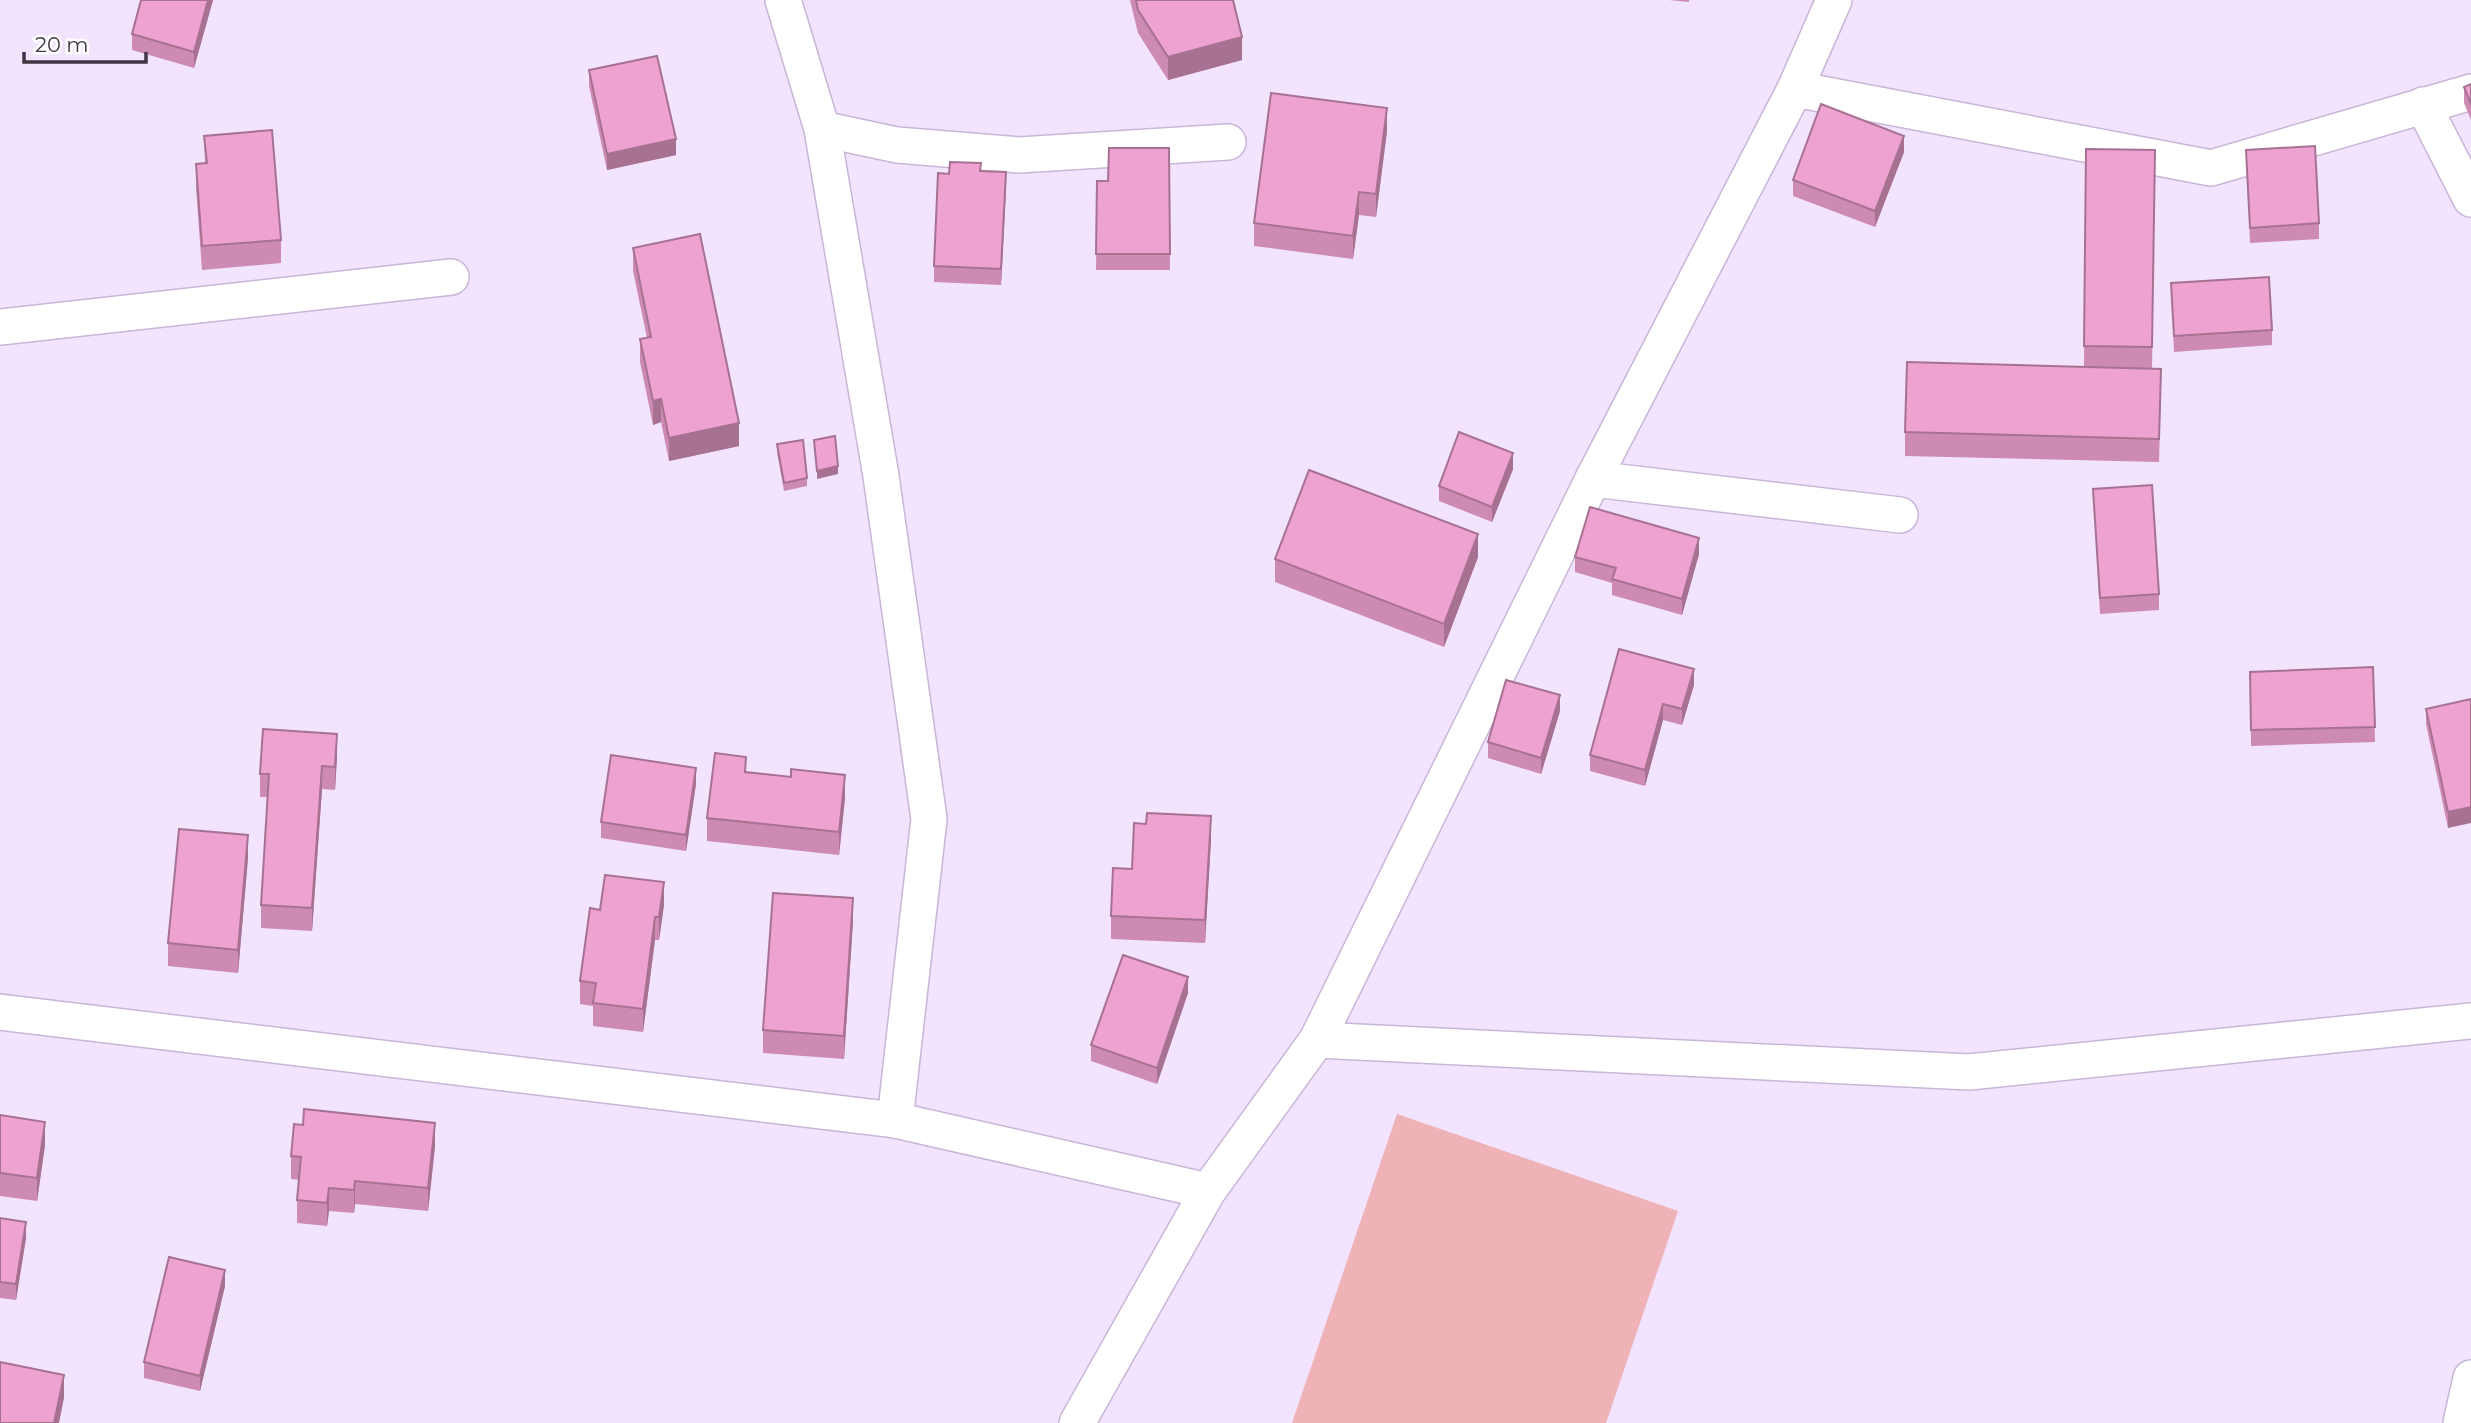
<svg xmlns="http://www.w3.org/2000/svg" width="2471" height="1423" font-family="Montserrat,sans-serif">
  <style>
    .green { fill: #efb2b7 }
    .lines { fill: none; stroke-linecap: round; stroke-linejoin: round }
    .minor-casing { stroke: #c8b6d7; stroke-width: 38 }
    .minor { stroke: #fff; stroke-width: 35 }
    .wall { fill: #cd8bb4 }
    .shaded-wall { fill: #a77192 }
    .building { fill: #eea2d1; stroke: #a77192; stroke-width: 2 }
  </style>
  <rect width="100%" height="100%" fill="#f2e3fe"/>
  <path class="green" d="M1397,1114l281,97 -72,212h-314z"/>
  <g class="lines">
    <g class="minor-casing">
      <g id="minor">
        <path d="M783,0l39,129 59,347 48,343 -34,301"/>
        <path d="M1795,89l416,79 260,-76"/>
        <path d="M2423,105l48,94"/>
        <path d="M822,129l75,16 122,10 209,-13"/>
        <path d="M0,327l451,-50"/>
        <path d="M1593,479l307,36"/>
        <path d="M0,1012l895,108 313,71"/>
        <path d="M1317,1040l652,32 502,-51"/>
        <path d="M1077,1423l131,-232 109,-151 276,-561 202,-390 39,-89"/>
        <path d="M2461,1423l10,-45"/>
      </g>
    </g>
    <use href="#minor" class="minor"/>
  </g>
  <g class="wall">
    <path d="M141,0h72l-19,68 -62,-18v-16z"/>
    <path d="M1130,0h103l9,60 -74,20 -30,-47z"/>
    <path d="M1669,0h20v2z"/>
    <path d="M589,70l87,85 -69,15 -18,-84z"/>
    <path d="M2471,84v36l-7,-17v-16z"/>
    <path d="M1387,131l-11,86 -17,-2 -6,44 -99,-13v-23z"/>
    <path d="M204,136l77,104v23l-79,7 -6,-82v-24h9z"/>
    <path d="M1169,148l1,122h-74l1,-89h11z"/>
    <path d="M2086,149l69,1 -3,219 9,23 -2,70 -254,-6v-24l179,-65z"/>
    <path d="M2246,150l73,73v16l-69,4z"/>
    <path d="M1904,152l-29,75 -82,-31v-16z"/>
    <path d="M981,171l25,17 -5,97 -67,-3v-16l15,-92z"/>
    <path d="M633,248l106,198 -70,15 -8,-39 -8,3 -13,-63v-23l7,-1 -14,-67z"/>
    <path d="M2171,283l101,47v15l-98,7z"/>
    <path d="M777,444l30,34v8l-23,5 -7,-39z"/>
    <path d="M1513,469l-21,53 -53,-21v-15z"/>
    <path d="M2093,489l66,105v16l-59,4z"/>
    <path d="M1699,554l-17,61 -70,-20v-12l-37,-11v-15z"/>
    <path d="M1478,557l-34,90 -169,-65v-23z"/>
    <path d="M1619,649l75,36 -12,40 -19,-5 -18,66 -55,-15v-16z"/>
    <path d="M2373,667l2,75 -124,4 -1,-74z"/>
    <path d="M2471,699l-23,129 -22,-104v-15z"/>
    <path d="M1560,711l-19,63 -53,-16v-16z"/>
    <path d="M337,757l-2,33 -13,-1 -10,142 -51,-3v-23l7,-108h-8v-23z"/>
    <path d="M746,772l99,26 -6,57 -132,-14v-23z"/>
    <path d="M696,784l-10,67 -85,-13v-16z"/>
    <path d="M1211,839l-6,104 -94,-4v-23l21,-47z"/>
    <path d="M248,858l-10,115 -70,-7v-23z"/>
    <path d="M664,905l-5,35h-4l-12,92 -50,-6v-20l-13,-2v-23l20,-71z"/>
    <path d="M853,921l-9,138 -81,-6v-23z"/>
    <path d="M1188,993l-31,91 -66,-23v-16z"/>
    <path d="M0,1115l45,30 -8,56 -37,-5z"/>
    <path d="M435,1146l-7,65 -73,-7 -1,9 -25,-2 -2,15 -30,-3v-23l2,-20 -8,-1v-23z"/>
    <path d="M0,1218l26,20 -10,62 -16,-2z"/>
    <path d="M225,1286l-25,105 -56,-13v-16z"/>
  </g>
  <g class="shaded-wall">
    <path d="M208,0h5l-19,68v-16z"/>
    <path d="M1242,37v23l-74,20v-23z"/>
    <path d="M1387,108v23l-11,86v-23z"/>
    <path d="M1904,136v16l-29,75v-16z"/>
    <path d="M676,139v16l-69,15v-16z"/>
    <path d="M1006,172v16l-5,97v-16z"/>
    <path d="M1359,192v23l-6,44v-23z"/>
    <path d="M661,399v23l-8,3v-24z"/>
    <path d="M739,423v23l-70,15v-23z"/>
    <path d="M1513,453v16l-21,53v-15z"/>
    <path d="M838,466v8l-21,5v-8z"/>
    <path d="M1478,534v23l-34,90v-23z"/>
    <path d="M1699,538v16l-17,61v-16z"/>
    <path d="M1694,669v16l-12,40v-16z"/>
    <path d="M1560,695v16l-19,63v-16z"/>
    <path d="M1663,704v16l-18,66v-16z"/>
    <path d="M337,734v23l-2,33v-23z"/>
    <path d="M322,766v23l-10,142v-23z"/>
    <path d="M696,768v16l-10,67v-16z"/>
    <path d="M845,775v23l-6,57v-23z"/>
    <path d="M2471,807v16l-23,5v-16z"/>
    <path d="M1211,816v23l-6,104v-23z"/>
    <path d="M248,835v23l-10,115v-23z"/>
    <path d="M664,882v23l-5,35v-23z"/>
    <path d="M853,898v23l-9,138v-23z"/>
    <path d="M655,917v23l-12,92v-23z"/>
    <path d="M1188,977v16l-31,91v-16z"/>
    <path d="M45,1122v23l-8,56v-23z"/>
    <path d="M435,1123v23l-7,65v-23z"/>
    <path d="M355,1181v23l-1,9v-23z"/>
    <path d="M329,1188v23l-2,15v-23z"/>
    <path d="M26,1222v16l-10,62v-16z"/>
    <path d="M225,1270v16l-25,105v-15z"/>
    <path d="M64,1375v23l-5,25h-5z"/>
  </g>
  <g class="building">
    <path d="M141,0h67l-14,52 -62,-18z"/>
    <path d="M1136,0h97l9,37 -74,20 -30,-47z"/>
    <path d="M657,56l19,83 -69,15 -18,-84z"/>
    <path d="M2471,84v20l-7,-17z"/>
    <path d="M1271,93l116,15 -11,86 -17,-2 -6,44 -99,-13z"/>
    <path d="M1821,104l83,32 -29,75 -82,-31z"/>
    <path d="M272,130l9,110 -79,6 -6,-82 11,-1 -3,-27z"/>
    <path d="M2315,146l4,77 -69,5 -4,-78z"/>
    <path d="M1109,148h60l1,106h-74l1,-73h11z"/>
    <path d="M2086,149l69,1 -3,197 -68,-1z"/>
    <path d="M950,162l31,1 -1,8 26,1 -5,97 -67,-3 4,-93 11,1z"/>
    <path d="M700,234l39,189 -70,15 -8,-39 -8,2 -13,-62 11,-2 -18,-89z"/>
    <path d="M2269,277l3,53 -98,6 -3,-53z"/>
    <path d="M1907,362l254,7 -2,70 -254,-7z"/>
    <path d="M1459,432l54,21 -21,54 -53,-21z"/>
    <path d="M835,436l3,30 -21,5 -3,-31z"/>
    <path d="M803,440l4,38 -23,5 -7,-39z"/>
    <path d="M1309,470l169,64 -34,90 -169,-65z"/>
    <path d="M2152,485l7,109 -59,4 -7,-109z"/>
    <path d="M1590,507l109,31 -17,61 -70,-20 4,-11 -41,-11z"/>
    <path d="M1619,649l75,20 -12,40 -19,-5 -18,66 -55,-15z"/>
    <path d="M2373,667l2,60 -124,3 -1,-58z"/>
    <path d="M1506,680l54,15 -19,63 -53,-16z"/>
    <path d="M2471,699v108l-23,5 -22,-103z"/>
    <path d="M263,729l74,5 -2,33 -13,-1 -10,142 -51,-3 8,-131h-9z"/>
    <path d="M715,753l31,4 -1,15 46,5v-8l54,6 -6,57 -132,-14z"/>
    <path d="M611,755l85,13 -10,67 -85,-13z"/>
    <path d="M1147,813l64,3 -6,104 -94,-4 2,-48 19,1 2,-46 12,1z"/>
    <path d="M179,829l69,6 -10,115 -70,-7z"/>
    <path d="M605,875l59,7 -5,35h-4l-12,92 -50,-6 3,-20 -16,-2 10,-73 10,2z"/>
    <path d="M773,893l80,5 -9,138 -81,-6z"/>
    <path d="M1123,955l65,22 -31,91 -66,-23z"/>
    <path d="M304,1109l131,14 -7,65 -73,-7 -1,9 -25,-2 -2,15 -30,-3 4,-43 -10,-1 3,-32 9,1z"/>
    <path d="M0,1115l45,7 -8,56 -37,-5z"/>
    <path d="M0,1218l26,4 -10,62 -16,-2z"/>
    <path d="M169,1257l56,13 -25,106 -56,-14z"/>
    <path d="M0,1362l64,13 -10,48h-54z"/>
  </g>
  <path d="M24 52v10h122v-10" fill="none" stroke="#3e3744" stroke-width="3.5"/>
  <text x="35" y="52" font-size="21" fill="#3e3744" stroke="#ffffff" stroke-width="5" paint-order="stroke">20 m</text>
</svg>
